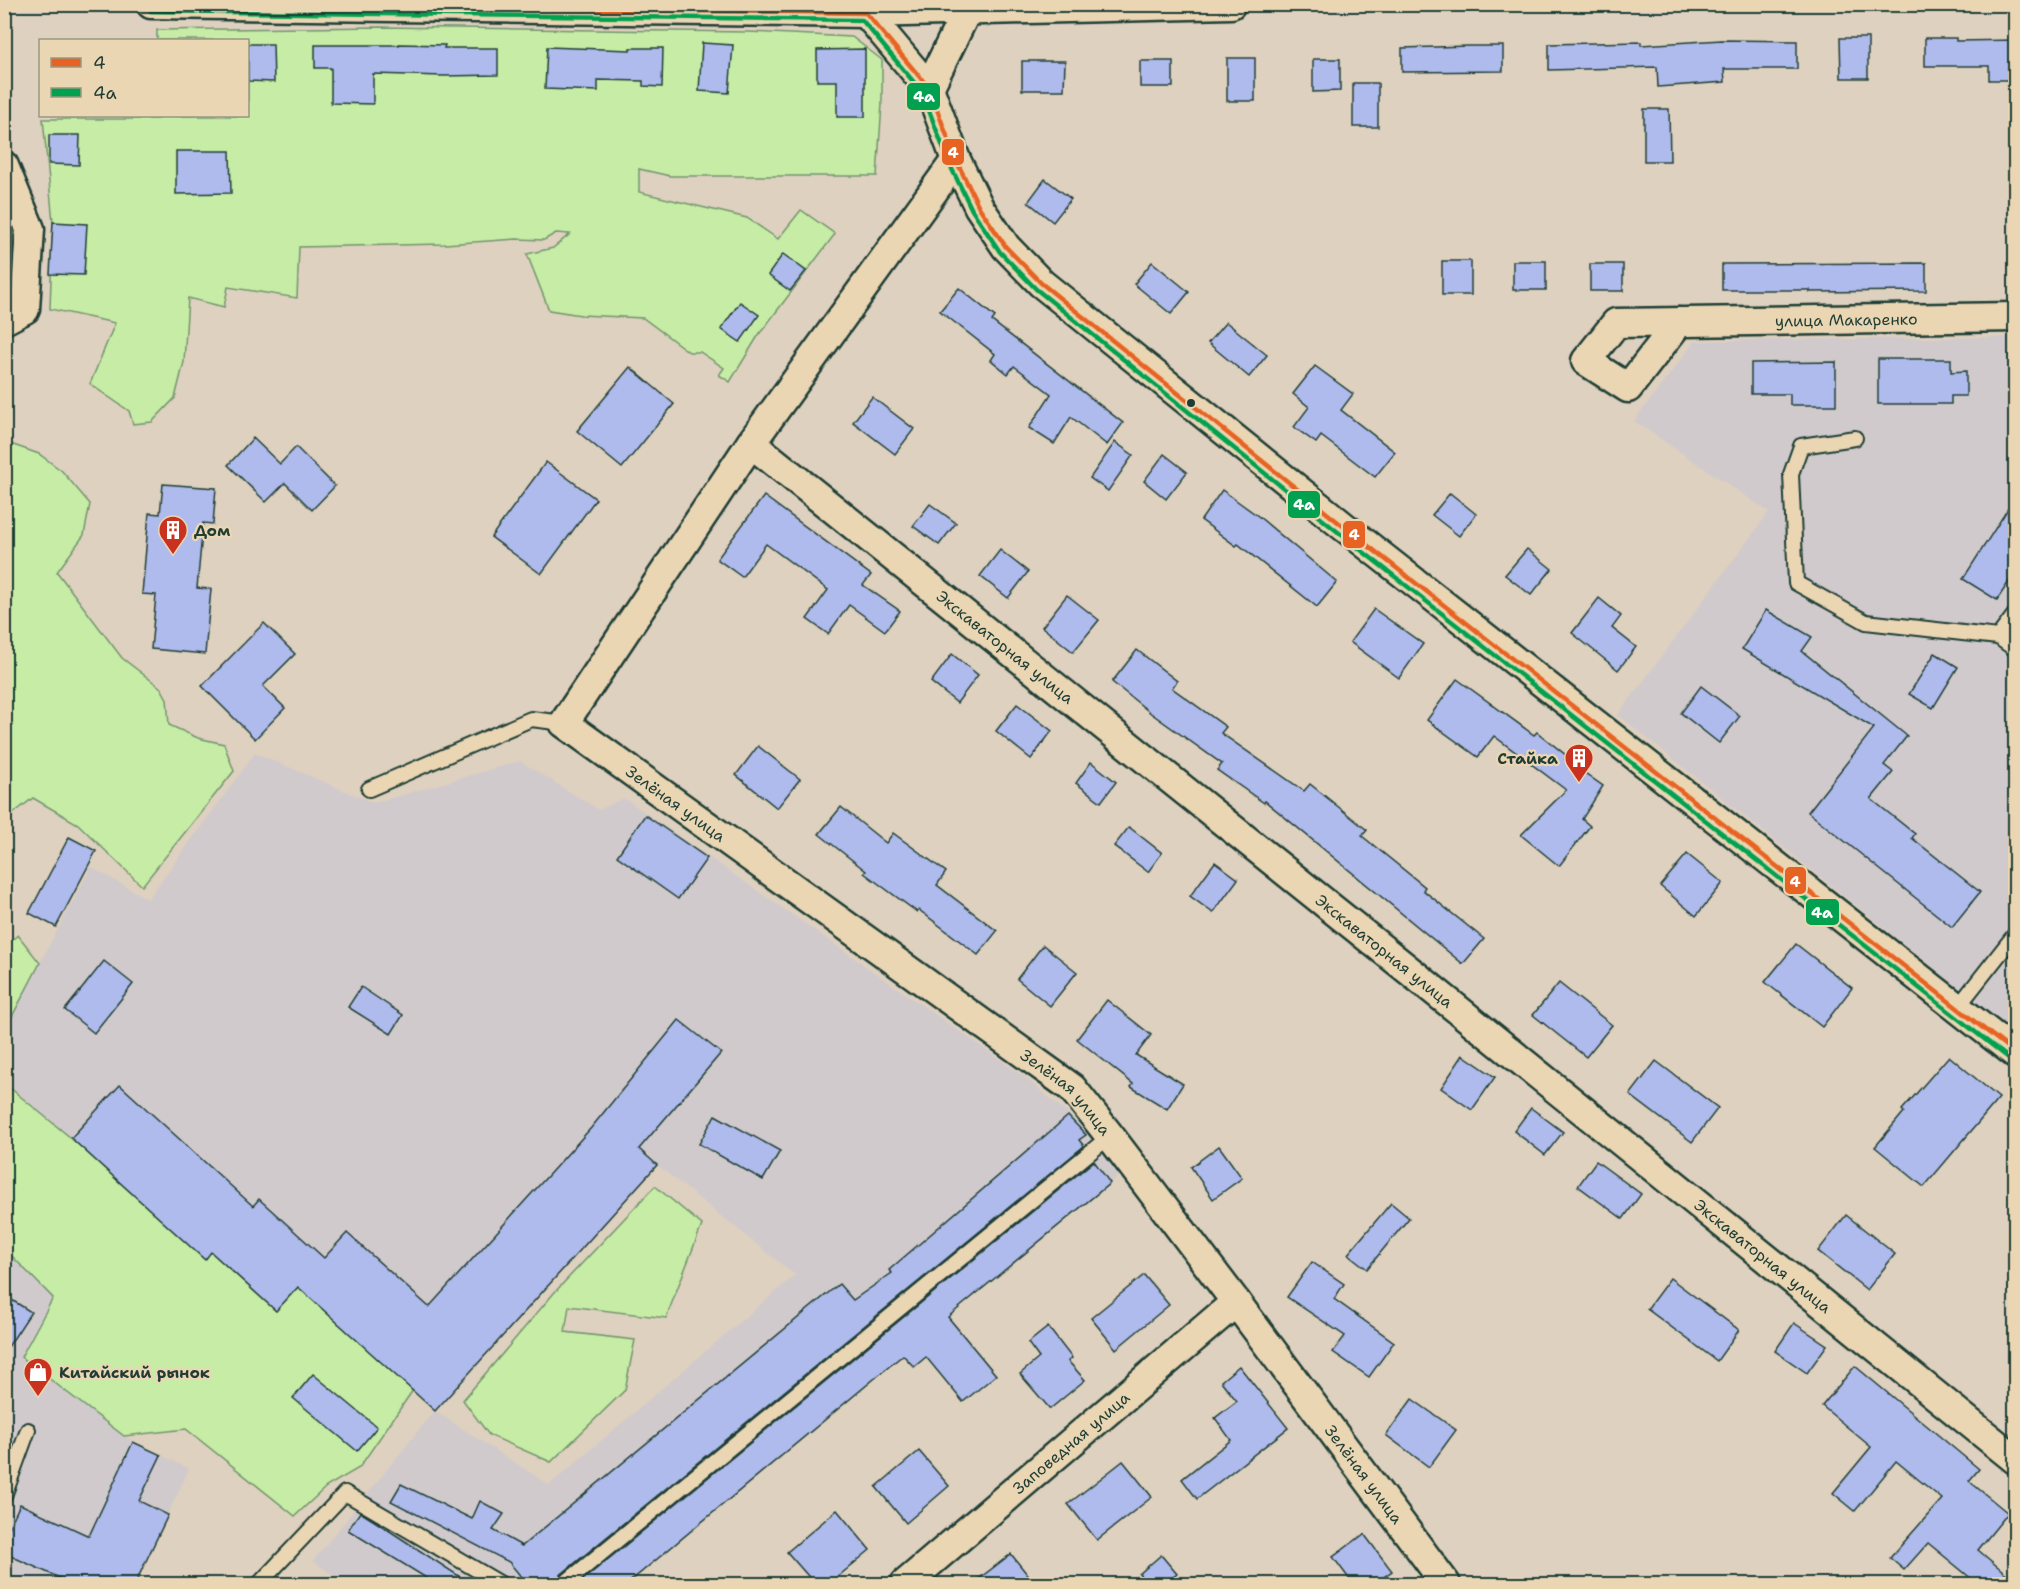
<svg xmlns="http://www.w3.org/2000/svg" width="2020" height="1589" font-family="'Shantell Sans',sans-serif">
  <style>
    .built { fill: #d1cacc; fill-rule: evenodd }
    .green { fill: #c6eca6; stroke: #72946d; stroke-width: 1.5 }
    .building { fill: #afbbec; stroke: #1f3d34; stroke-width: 1.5 }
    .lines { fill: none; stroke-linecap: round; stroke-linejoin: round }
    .lane-casing { stroke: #1f3d34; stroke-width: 18 }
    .street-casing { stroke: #1f3d34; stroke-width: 33 }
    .lane { stroke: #ebd6b4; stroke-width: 14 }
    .street { stroke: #ebd6b4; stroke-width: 28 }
    .bus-1-casing { stroke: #ebd6b4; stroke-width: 9 }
    .bus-2-casing { stroke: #ebd6b4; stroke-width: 9 }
    .bus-1 { stroke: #e76323; stroke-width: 4.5 }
    .bus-2 { stroke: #02a150; stroke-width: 4.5 }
    .bus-dot { fill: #1f3d34; stroke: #ebd6b4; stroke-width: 2 }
    .labels { text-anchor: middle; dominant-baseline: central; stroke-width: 4.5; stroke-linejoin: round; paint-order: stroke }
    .street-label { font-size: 16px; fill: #1f3d34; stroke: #ebd6b4 }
    .poi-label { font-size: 16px; font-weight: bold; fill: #1f3d34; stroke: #ebd6b4; text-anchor: start }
    .line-badge { stroke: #ebd6b4; stroke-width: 2 }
    .badge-label { font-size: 16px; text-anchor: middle; font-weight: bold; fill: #fff }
  </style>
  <rect width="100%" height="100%" fill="#dfd1bf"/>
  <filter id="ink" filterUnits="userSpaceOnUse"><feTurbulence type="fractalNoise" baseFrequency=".0167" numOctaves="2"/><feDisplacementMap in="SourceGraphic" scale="12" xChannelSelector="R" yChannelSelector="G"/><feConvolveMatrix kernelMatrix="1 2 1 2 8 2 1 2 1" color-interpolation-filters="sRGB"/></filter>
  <g filter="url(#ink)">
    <g class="built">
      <path d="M2015,337v696l-397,-318 151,-203 -135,-91 61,-80z"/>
      <path d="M255,753l119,50 146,-42 79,49 25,-12 397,276 81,68 22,29 -497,413h-281l-33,-23 122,-151 -136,-123 -23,24 -64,-58 -7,7 -134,-122 -66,-55 -1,-53 87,-163 57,32zM657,1165l138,110 -246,210 -114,-74z"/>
      <path d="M4,1249l49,49 71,138 65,33 -54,115h-130z"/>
    </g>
    <g class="green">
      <path d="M379,27l369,5 104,5 30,23v44l-5,72h-207l-31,-7v23l108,26 31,21 23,-29 34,24 -77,102 -28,46 -11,-7 5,-7 -24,-16h-11l-46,-34 -62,-3 -32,-5 -22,-56 26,-6 17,-14 -14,-1 -12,7 -27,-1 -72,5 -146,3 -2,51 -69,-11 -4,20 -36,-9 -4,64 -9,36 -23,24 -19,2 -4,-13 -39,-27 25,-61 -65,-14 3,-87 -10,-103h115l1,-3h89v-76h-91v-10z"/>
      <path d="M5,442l34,12 23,17 28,33 -6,31 -27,37 65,86 39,30 6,11 2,26 29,13 26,6 10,27 -92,115 -64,-62 -45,-26 -28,22z"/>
      <path d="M18,935l22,28 -35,67v-85z"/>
      <path d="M4,1083l67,55 133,121 7,-7 65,59 22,-24 115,103 -54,78 -33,19 -31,29 -109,-87 -62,7 -103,-79 32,-59 -48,-49z"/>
      <path d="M655,1186l47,39 -36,93 -97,-12 -4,26 70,8 -10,50 -74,72 -62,-27 -26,-35 91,-107z"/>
    </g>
    <g class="building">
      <path d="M1840,38h28v40h-27z"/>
      <path d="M1925,38h31v3l60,-1v40h-27v-14h-64z"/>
      <path d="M1722,40l75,1v28h-73l1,13 -67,5 -1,-20 -108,3v-26l92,-2v3z"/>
      <path d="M702,43l31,2 -4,48 -30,-2z"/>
      <path d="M248,44h25l1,38 -26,-1z"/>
      <path d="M399,44l46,1 -1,3h54v27l-54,1 -71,-2v30l-42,-1v-35h-16v-23h84z"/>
      <path d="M1469,46h34v25l-101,1v-24z"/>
      <path d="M547,47l83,3v-2h33l-1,39 -19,-1v-5l-45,-1v11l-53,-2z"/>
      <path d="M865,49v68h-28v-36h-20v-31z"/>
      <rect x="1227" y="58" width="28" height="43"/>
      <path d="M1313,59h27v32l-27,1z"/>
      <path d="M1022,61h43l-1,29h-42z"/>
      <rect x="1140" y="61" width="33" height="26"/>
      <rect x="1353" y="83" width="25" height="44"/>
      <path d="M1644,109h25l1,52h-26z"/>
      <path d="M49,135h31l-1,30 -30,-1z"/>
      <path d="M176,151h54l1,42 -55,1z"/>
      <path d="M1045,179l26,20 -18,23 -25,-20z"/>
      <path d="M53,222l34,2 -3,51 -34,-1z"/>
      <path d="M783,254l23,17 -16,20 -22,-16z"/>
      <rect x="1442" y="261" width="29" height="34"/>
      <rect x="1513" y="261" width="33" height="29"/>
      <path d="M1152,262l37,30 -18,22 -37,-30z"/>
      <path d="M1926,263v28l-116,1v-2h-88v-26z"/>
      <rect x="1590" y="264" width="33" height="27"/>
      <path d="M959,288l36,29 -3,4 131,102 -16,22 -36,-28 -17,27 -25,-16 22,-34 -37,-28 -6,8 -17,-14 4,-6 -55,-43z"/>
      <path d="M740,302l19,13 -19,27 -19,-13z"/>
      <path d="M1226,322l41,33 -18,22 -41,-34z"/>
      <path d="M1878,359h73v13l15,-1v25h-15v8h-73z"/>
      <path d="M1836,362v43h-46v-11h-39v-31z"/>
      <path d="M1315,366l38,28 -12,16 54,42 -20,25 -54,-41 -5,7 -22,-16 15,-20 -16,-13z"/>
      <path d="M630,367l44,37 -52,64 -45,-37z"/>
      <path d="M872,397l42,32 -19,25 -42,-32z"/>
      <path d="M253,438l27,26 16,-17 39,39 -23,24 -27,-27 -19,19 -38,-37z"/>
      <path d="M1115,442l18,13 -25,36 -18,-13z"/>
      <path d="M1164,454l23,18 -21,27 -22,-18z"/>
      <path d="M546,462l50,37 -55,75 -50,-37z"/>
      <path d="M163,484l53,4 -3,36 -10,-1 -6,65 14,1 -6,65 -54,-5 5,-54 -14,-1 7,-81 11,1z"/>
      <path d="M1222,490l36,26 79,66 -20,25 -79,-63 -2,2 -35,-26z"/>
      <path d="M1450,493l26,21 -17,22 -27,-21z"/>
      <path d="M764,496l107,79 -8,10 37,26 -15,20 -36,-26 -21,29 -21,-15 21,-29 -62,-46 -24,33 -25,-18z"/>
      <path d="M2016,496v75l-19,29 -34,-21z"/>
      <path d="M930,504l26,19 -17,22 -26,-19z"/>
      <path d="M1527,549l25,20 -21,26 -26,-20z"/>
      <path d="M1000,550l28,22 -20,26 -28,-22z"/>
      <path d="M1067,595l32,25 -26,32 -31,-25z"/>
      <path d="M1599,598l22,18 -9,12 24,19 -18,23 -46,-37z"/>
      <path d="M1374,609l49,35 -24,34 -49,-36z"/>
      <path d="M1766,610l46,27 -10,14 105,85 -23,29 9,7 -22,27 44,35 -3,4 68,54 -28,35 -144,-115 66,-84 -132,-79z"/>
      <path d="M264,623l31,31 -32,32 22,22 -30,31 -53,-53z"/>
      <path d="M1137,650l40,31 -5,7 54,39 -5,6 83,58 6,-7 57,46 -5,6 63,51 -2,3 61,49 -21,25 -198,-163 -1,2 -47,-33 5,-6 -70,-50 -40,-32z"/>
      <path d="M1935,653l23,14 -25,41 -24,-14z"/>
      <path d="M952,654l26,21 -21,28 -26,-21z"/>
      <path d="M1457,679l77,56 3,-3 30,24 -2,3 38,27 -21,33 8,7 -31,40 -38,-31 45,-45 -72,-54 -16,21 -51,-37z"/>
      <path d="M1701,686l39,30 -21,27 -38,-30z"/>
      <path d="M1017,704l35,27 -21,28 -35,-28z"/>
      <path d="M758,746l42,33 -23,29 -41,-33z"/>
      <path d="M1091,762l25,20 -15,20 -25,-19z"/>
      <path d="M841,807l45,36 7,-10 53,39 -9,13 60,46 -19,24 -59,-45 -2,2 -53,-39 2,-2 -47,-37z"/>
      <path d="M645,815l62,43 -29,41 -61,-43z"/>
      <path d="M1129,827l33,26 -14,19 -34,-26z"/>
      <path d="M69,837l27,14 -40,76 -27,-14z"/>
      <path d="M1687,854l36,29 -27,33 -36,-30z"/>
      <path d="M1215,862l23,17 -25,34 -23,-17z"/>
      <path d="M1796,944l56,44 -30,39 -57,-45z"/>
      <path d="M1043,945l34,27 -27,34 -33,-27z"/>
      <path d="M104,961l29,23 -39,49 -29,-23z"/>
      <path d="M1559,983l53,42 -26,32 -53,-42z"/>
      <path d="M361,987l42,28 -12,19 -43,-27z"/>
      <path d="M1107,1000l44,35 -15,20 47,29 -16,25 -36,-22 2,-3 -56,-45z"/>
      <path d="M679,1020l42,33 -82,96 18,16 -222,246 -137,-124 -22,24 -65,-59 -6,8 -134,-122 49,-53 133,121 6,-7 65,59 23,-25 82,74 162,-179z"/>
      <path d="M1463,1055l32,22 -23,33 -31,-22z"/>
      <path d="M1949,1056l50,42 -75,89 -49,-40 29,-35 -2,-2z"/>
      <path d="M1656,1061l62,47 -26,34 -62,-47z"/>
      <path d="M1531,1108l32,24 -18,23 -31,-24z"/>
      <path d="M715,1115l65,36 -17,29 -64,-36z"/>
      <path d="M1068,1116l18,19 -7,5 5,6 -526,431 -3,7h-28l-18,-22 -118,-61 10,-17 71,35 8,-18 24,13 -11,16 29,16 317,-262 14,16 39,-27 -3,-3z"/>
      <path d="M1219,1146l23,32 -29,21 -22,-32z"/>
      <path d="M1094,1161l16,22 -162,134 48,58 -33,27 -37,-45 -12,10 -11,-12 -276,229h-49z"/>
      <path d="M1596,1161l45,33 -18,25 -45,-33z"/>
      <path d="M1391,1203l18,15 -42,51 -19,-15z"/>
      <path d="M1846,1215l49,39 -28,36 -49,-39z"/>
      <path d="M1312,1262l32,22 -10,15 60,43 -25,35 -36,-25 12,-16 -58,-39z"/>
      <path d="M1144,1275l25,30 -53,44 -25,-31z"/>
      <path d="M1670,1278l69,52 -22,31 -70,-52z"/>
      <path d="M4,1295l27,17 -27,41z"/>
      <path d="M1794,1323l33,22 -20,28 -32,-22z"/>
      <path d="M1048,1327l24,31 -4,3 17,19 -35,29 -30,-35 19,-16 -11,-15z"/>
      <path d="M1239,1366l49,62 -91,71 -15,-20 49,-39 -16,-22 22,-17 -16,-20z"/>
      <path d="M1855,1366l124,103 -10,12 39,32 -30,37 38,32v2h-38l-50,-41 -24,27 -14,-12 52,-59 -46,-38 -41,50 -22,-18 38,-46 -49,-41z"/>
      <path d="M313,1374l64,53 -20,24 -64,-53z"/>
      <path d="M1412,1399l44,31 -27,37 -43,-32z"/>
      <path d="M133,1442l28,13 -22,46 29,14 -33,69h-62l-69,-31v-15l16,-34 69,32z"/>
      <path d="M919,1451l30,35 -43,37 -30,-36z"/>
      <path d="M1123,1461l29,36 -55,43 -29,-36z"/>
      <path d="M837,1510l33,40 -41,34h-14l-28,-32z"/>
      <path d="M360,1512l16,10 95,62h-35l-88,-54z"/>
      <path d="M1364,1534l28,37 -18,13h-21l-20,-27z"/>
      <path d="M1011,1554l24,30h-63z"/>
      <path d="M1161,1555l16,19 -13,10h-16l-9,-10z"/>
    </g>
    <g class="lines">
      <g class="lane-casing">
        <g id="lane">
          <path d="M1855,438l-54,8 -10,28 5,109 70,39 132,15 18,13"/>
          <path d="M1998,637l18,-24"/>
          <path d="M369,789l162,-70 33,4"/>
          <path d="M1957,1008l59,-75"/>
          <path d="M4,1496l24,-66"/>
          <path d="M259,1584l86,-91 156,91"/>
          <path d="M564,1584l546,-448"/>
        </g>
      </g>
      <g class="street-casing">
        <g id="street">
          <path d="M151,4l715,9 365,-9"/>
          <path d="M866,13l63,75 27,72 23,47 27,40 35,36 302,243 673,528"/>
          <path d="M929,88l38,-78"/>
          <path id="s1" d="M956,160l-205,283 -187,280 508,365 38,48 126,166 210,282"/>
          <path d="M4,166l26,63 -5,80 -21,11"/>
          <path id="s2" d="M1679,322l-51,66 -42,-27 30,-38 400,-6"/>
          <path id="s3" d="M751,443l680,545 585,472"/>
          <path id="s4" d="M905,1584l331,-282"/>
        </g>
      </g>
      <use href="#lane" class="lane"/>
      <use href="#street" class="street"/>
      <g class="bus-1-casing">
        <path id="bus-1" d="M191,4l675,9 63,75 27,72 23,47 27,40 35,36 302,243 673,528"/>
      </g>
      <g class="bus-2-casing">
        <path id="bus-2" d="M151,11l711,9 60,72 27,71 23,47 28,42 36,37 302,243 673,528"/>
      </g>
      <use href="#bus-1" class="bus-1"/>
      <use href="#bus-2" class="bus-2"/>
    </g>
  </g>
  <defs>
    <g id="building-pin" transform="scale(1.5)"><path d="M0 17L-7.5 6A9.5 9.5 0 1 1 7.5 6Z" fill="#c8321e" stroke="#ebd6b4"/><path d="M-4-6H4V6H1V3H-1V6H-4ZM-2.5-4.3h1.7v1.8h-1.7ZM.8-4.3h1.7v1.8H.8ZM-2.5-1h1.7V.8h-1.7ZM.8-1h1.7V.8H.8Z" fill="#fff"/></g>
    <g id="shop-pin" transform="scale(1.5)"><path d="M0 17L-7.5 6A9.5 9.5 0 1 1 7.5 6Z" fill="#c8321e" stroke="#ebd6b4"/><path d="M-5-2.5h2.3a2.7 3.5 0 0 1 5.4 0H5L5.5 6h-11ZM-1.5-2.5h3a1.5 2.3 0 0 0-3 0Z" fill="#fff"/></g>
  </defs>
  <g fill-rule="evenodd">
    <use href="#building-pin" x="173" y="530"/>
    <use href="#building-pin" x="1579" y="758"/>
    <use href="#shop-pin" x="38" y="1372"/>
  </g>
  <circle class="bus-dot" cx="1191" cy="403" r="5"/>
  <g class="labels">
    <g class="street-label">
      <text stroke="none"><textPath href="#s2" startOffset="412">улица Макаренко</textPath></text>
      <text stroke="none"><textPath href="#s3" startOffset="326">Экскаваторная улица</textPath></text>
      <text stroke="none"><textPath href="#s1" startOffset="824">Зелёная улица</textPath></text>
      <text stroke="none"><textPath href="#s3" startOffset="812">Экскаваторная улица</textPath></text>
      <text stroke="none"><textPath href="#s1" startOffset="1310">Зелёная улица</textPath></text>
      <text stroke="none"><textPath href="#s3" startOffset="1298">Экскаваторная улица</textPath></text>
      <text stroke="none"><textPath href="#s4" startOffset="218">Заповедная улица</textPath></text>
      <text stroke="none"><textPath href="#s1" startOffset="1796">Зелёная улица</textPath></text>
    </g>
    <g class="poi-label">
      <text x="194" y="530">Дом</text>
      <text x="1558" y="758" text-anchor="end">Стайка</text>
      <text x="59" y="1372">Китайский рынок</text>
    </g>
  </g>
  <g class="line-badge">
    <rect x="906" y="82" width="35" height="29" rx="6" fill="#02a150"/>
    <rect x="941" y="138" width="24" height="28" rx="6" fill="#e76323"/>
    <rect x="1287" y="490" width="34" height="29" rx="6" fill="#02a150"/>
    <rect x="1342" y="520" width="24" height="29" rx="6" fill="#e76323"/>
    <rect x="1784" y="866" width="23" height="29" rx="6" fill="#e76323"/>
    <rect x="1805" y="898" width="35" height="28" rx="6" fill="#02a150"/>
  </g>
  <g class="badge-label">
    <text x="924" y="102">4а</text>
    <text x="953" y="158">4</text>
    <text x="1304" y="510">4а</text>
    <text x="1354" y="540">4</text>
    <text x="1795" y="887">4</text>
    <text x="1822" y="918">4а</text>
  </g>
  <rect width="2020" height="1589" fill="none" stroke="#ebd6b4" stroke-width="24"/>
  <rect x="12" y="12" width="1996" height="1565" fill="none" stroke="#1f3d34" stroke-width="2" filter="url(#ink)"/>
  <rect x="39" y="39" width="210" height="78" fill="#ebd6b4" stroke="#999981" stroke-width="1.5"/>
  <rect x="51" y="58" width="30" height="9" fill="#e76323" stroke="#999981" stroke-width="1.5"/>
  <text x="93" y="69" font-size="18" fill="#1f3d34">4</text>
  <rect x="51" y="88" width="30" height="9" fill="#02a150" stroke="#999981" stroke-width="1.5"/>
  <text x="93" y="99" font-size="18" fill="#1f3d34">4а</text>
</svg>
